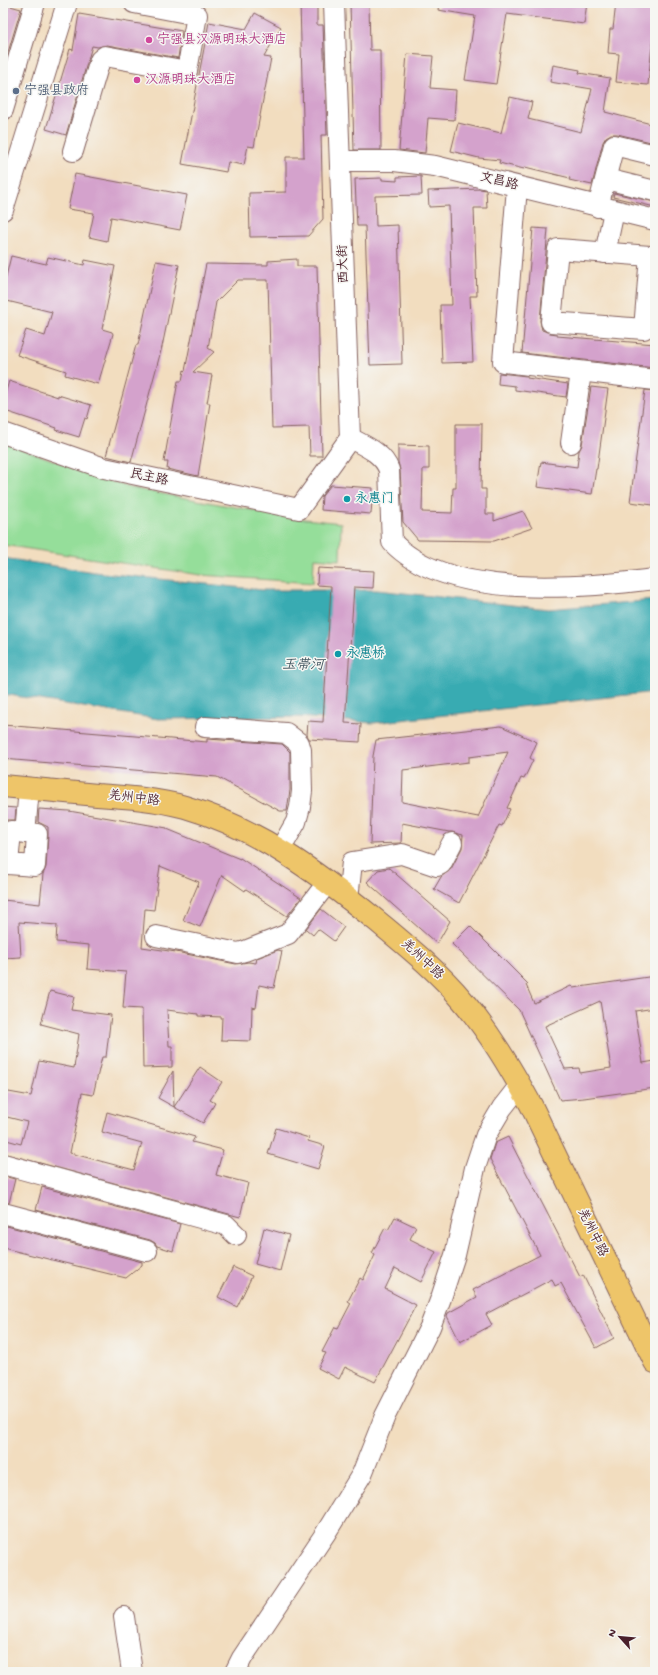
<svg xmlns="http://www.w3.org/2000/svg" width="658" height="1675" font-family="'Gochi Hand','LXGW WenKai TC',sans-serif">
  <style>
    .green { fill: #95de9a; stroke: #707e62 }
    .water { fill: #39abb2; stroke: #42656e }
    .building { fill: #d4a2cc; fill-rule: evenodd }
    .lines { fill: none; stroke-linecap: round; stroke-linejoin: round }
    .minor-casing { stroke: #85625f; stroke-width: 22 }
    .major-casing { stroke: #85625f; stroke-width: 24 }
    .minor { stroke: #fff; stroke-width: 20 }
    .major { stroke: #eec569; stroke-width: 22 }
    .hotel-dot { fill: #d1479c; stroke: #f6f6f2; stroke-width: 1.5 }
    .service-dot { fill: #5c6f8a; stroke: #f6f6f2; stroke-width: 1.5 }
    .culture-dot { fill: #0f9aa8; stroke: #f6f6f2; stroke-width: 1.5 }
    .labels { text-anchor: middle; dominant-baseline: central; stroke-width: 3; stroke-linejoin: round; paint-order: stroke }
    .hotel-label { font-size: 13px; fill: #b23c85; stroke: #f6f6f2; text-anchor: start }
    .service-label { font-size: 13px; fill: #4e5e75; stroke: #f6f6f2; text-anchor: start }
    .street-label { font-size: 13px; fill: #4a1f2b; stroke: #f6f6f2 }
    .culture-label { font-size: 13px; fill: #0d838f; stroke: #f6f6f2; text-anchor: start }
    .water-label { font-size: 14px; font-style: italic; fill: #435761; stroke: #f6f6f2 }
  </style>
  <rect width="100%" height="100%" fill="#f6f6f2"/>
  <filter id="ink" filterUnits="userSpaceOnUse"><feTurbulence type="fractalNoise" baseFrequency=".025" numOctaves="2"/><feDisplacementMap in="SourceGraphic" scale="8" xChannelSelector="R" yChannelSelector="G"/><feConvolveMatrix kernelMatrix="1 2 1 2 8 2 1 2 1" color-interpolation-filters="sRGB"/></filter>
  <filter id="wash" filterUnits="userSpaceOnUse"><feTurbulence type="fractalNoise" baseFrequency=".012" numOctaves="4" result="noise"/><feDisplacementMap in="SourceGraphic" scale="16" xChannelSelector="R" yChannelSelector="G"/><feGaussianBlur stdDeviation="0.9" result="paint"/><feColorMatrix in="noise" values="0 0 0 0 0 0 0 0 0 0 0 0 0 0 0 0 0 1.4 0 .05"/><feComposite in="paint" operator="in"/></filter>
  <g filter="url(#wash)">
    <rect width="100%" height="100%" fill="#f2ddbf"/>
    <path class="green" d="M3,442l127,46 166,30 45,5 -1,37 -26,-2 -1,25 -112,-8 -198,-30z"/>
    <path class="water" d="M3,558l91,14 169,18h114l171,19 107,-9v92l-282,31 -75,-6 -140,2 -155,-25z"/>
    <g id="blocks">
      <g class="building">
        <path d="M300,3h17v22h6l4,110h-6l2,84 -15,17 -58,1 -1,-44 37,-1v-35h18z"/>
        <path d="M350,3h19l1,47h10l1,100h-27z"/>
        <path d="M439,3h148l-3,21 -77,-10 -11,70 -31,-4 10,-64 -37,-6z"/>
        <path d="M616,3l39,2v30h-2l-5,50 -32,-3 3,-28 -11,-1 2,-24h3z"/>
        <path d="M3,4l18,5 -15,50 -3,-1z"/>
        <path d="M255,13l26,14 -17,30 7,1 -17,89 -6,-1 -4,19 -16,-3 -2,10 -44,-8 27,-142 37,7z"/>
        <path d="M79,14l103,17 -4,27 -71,-13 -9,2 -6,-1 -26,89 -20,-6 24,-80 3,1z"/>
        <path d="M407,54l26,2 -3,32 26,2 -2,30 -26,-2 -3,35 -26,-3z"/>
        <path d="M553,65l27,5 -1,3 31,5 -5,34 50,13v18l-38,-9h-6l-5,3 -3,5 -11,43 -23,-5 1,-2 -45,-11 -1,2 -25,-6 1,-3 -21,-2 -28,-7 7,-28 43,10 9,-36 22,5 -4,17 53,13 11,-43 -42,-7z"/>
        <path d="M75,174l112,21 -7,35 -69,-13 -4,24 -18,-4 5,-24 -26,-4z"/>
        <path d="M421,176l1,19 -47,1 1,30 22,-1 4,139 -32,1 -5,-139h-8l-2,-47 27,-1v2l15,1v-4z"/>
        <path d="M480,189l6,1 1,18h-13l3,88h-7l3,66 -31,1 -2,-58h12l-3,-99 -20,1 -1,-16z"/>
        <path d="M614,193l41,9v5l-42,-10z"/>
        <path d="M533,228l15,1 -8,92 2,9 8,3 7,1v2l98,8v24l-133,-15z"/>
        <path d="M11,256l35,8 2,-7 36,8 1,-5 30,6 -13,63 10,3 1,2 -15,50 -33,-9 1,-4 -49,-16 9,-25 19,6 7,-24 -49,-12v-11z"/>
        <path d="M297,259v7h20l5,190h-12l-1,-29 -37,1 -4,-148h-30l-22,22 -8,46 6,4 -21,20 19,3 -5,28h3l-12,73 -31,-7 1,-7h-4l14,-81h4l2,-11 1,1 21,-107 62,1v-4z"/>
        <path d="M156,261l23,4 -17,82 -31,115 -25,-6 30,-111h2z"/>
        <path d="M499,373l28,3v2l41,6 -2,13 -51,-7v-4l-17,-2z"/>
        <path d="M9,381l49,16v-2l33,10 -4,14 -2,-1 -6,19 -23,-7 1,-2 -52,-17 2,-5 -4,-2v-3z"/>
        <path d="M591,387l17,2 -11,80h-1l-4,25 -55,-7 4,-25 36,5 2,-16 3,-6z"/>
        <path d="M645,390l10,1v99l-2,15 -23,-3z"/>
        <path d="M456,424h26l-1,65h5v25h8v7l29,-10 9,17 -38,13 -76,-1 -15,-18 -3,-52 -2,-8v-17l31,1v23h-6l-1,43 30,1 1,-25h3z"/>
        <path d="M331,485l42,3 -2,26 -50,-4 1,-14z"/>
        <path d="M318,568l56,3 -1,17 -19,-1 -9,136 16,1 -1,18 -51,-3 -2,-4 1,-14 15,1 8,-136 -14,-1z"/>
        <path d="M3,725l204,17v-3l75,5 8,8v38l-3,21h-7l-63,-34 -214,-18z"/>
        <path d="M501,726l36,16 -7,16 3,2 -9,19 -3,-1 -14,30 3,1 -8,17 -3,-1 -40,78 -25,-14 7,-12 10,-8 11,-21 1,-13 -11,-3h-3l-47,-9 -1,20 -31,1 3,-88 3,-16zM508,752l-30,65 -76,-15 1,-32 66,-8v-5z"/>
        <path d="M3,807l13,1 -1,12h-8l-4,3z"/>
        <path d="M39,809l30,2 98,17v1l73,30v-1l61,40 -14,18 -41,-27 -1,2 -23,-16 -22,52 -17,-7 16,-38 -39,-16 -6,44 -9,-1 -3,38 34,5 60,12 12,-2 8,1 1,-5 21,-8 4,1 -8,37 -15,-3 -3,23 -4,-1 -1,34 -30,-1 1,-23 -24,-1v-2l-31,-4 2,36h3v21l-29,1 -1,-59 -19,-1 3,-36 -39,-3 2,-24 -33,-3 1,-17 -38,-3 2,35 -18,1v-58l37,4 3,-30 3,-7 2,-32v-8l-10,-5z"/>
        <path d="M389,868l61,53 -13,23 -70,-62 11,-12z"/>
        <path d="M321,909l23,18 -10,14 -16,-12 -5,6 -7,-6z"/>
        <path d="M470,926l58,58 -2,1 8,18 37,-17 2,2 82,-12v32l-20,3 8,52 12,-2v27l-71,10 -24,2 -41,-90 -67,-66zM600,1001l11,67 -31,5 -1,-5 -14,1 -20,-43z"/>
        <path d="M50,991l24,6 -3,13 40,5 -5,42h-4l-9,38 -11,-2 -12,60 64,17 8,-27 -40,-11 5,-20 88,25 -3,5 31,8 -7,25 32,8 -8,34 -237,-64v-14l18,5 6,-22 -24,-6v-25l28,5 8,-35 35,7 5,-34 -38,-10z"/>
        <path d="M200,1067l22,15 -12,18 5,3 -12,20 -29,-16z"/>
        <path d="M173,1071l1,36 -16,-9z"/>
        <path d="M276,1128l33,10 -1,3 17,5 -7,23 -50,-15z"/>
        <path d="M508,1137l72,140 3,-2 31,63 -18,10 -35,-65 -6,3 -3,-7 -66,35 6,11 -32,17 -13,-26 1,-3 29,-16 -4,-7 67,-35 -50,-96 5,-16z"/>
        <path d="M3,1176l12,3 -6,24 -6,-1z"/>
        <path d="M42,1187l138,37 -7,27 -16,-5 -2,-3 -5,-3 -114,-30z"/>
        <path d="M395,1217l21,10 -6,12 26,13 -15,30 -26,-14 -10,21 31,16 -41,77 -30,-15 -6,12 -21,-11 8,-15 -4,-1 13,-25 3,1 13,-25 -3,-2 12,-23 3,2 12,-25 -3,-2 13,-25 3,2z"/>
        <path d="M3,1225l139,37v3l-16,13 -123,-30z"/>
        <path d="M264,1228l25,7 -9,36 -25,-7z"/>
        <path d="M233,1267l19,9 -15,31 -19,-10z"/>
      </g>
    </g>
  </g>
  <g filter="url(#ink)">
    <use href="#blocks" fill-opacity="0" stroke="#85625f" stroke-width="1"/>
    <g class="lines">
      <g class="minor-casing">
        <g id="minor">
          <path d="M3,110l32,-107"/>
          <path d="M73,151l27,-91 5,-4 82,15 10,-56 -63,-12"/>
          <path d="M340,161h54l41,5 220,54"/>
          <path d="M606,179l49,12"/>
          <path d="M517,187l-14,175 152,18"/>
          <path d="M598,207l16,-62 41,10"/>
          <path d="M3,210l64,-207"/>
          <path d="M558,249l92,7 -6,73 -93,-7z"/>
          <path d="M605,253l9,-42"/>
          <path d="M3,433l101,35 195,41 51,-71 -16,-435"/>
          <path d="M350,438c15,8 33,15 39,32l3,72c56,59 190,46 263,37"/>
          <path d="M571,443l10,-71"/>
          <path d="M205,727l81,6 13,10 2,7 1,41 -2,16 -4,15 -16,28"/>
          <path d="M11,831l26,3 -2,32 -27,-2z"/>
          <path d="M25,833l4,-44"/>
          <path d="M348,899l4,-37 50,-8 35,12 4,-2 11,-21"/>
          <path d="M156,936l82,17 7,-2 43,-17 39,-51"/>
          <path d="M3,1164l223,61 10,10"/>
          <path d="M3,1213l144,38"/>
          <path d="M124,1617l8,55"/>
          <path d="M235,1672l7,-14 83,-124 37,-60 23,-58 45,-89 11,-29 14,-43 20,-87 11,-33 16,-27 18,-23"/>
        </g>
      </g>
      <g class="major-casing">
        <path id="major" d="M3,786c31,3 63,6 94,9 30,2 59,4 88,12 73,21 134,67 192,114 30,25 61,50 86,80 27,32 48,68 68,104l124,257"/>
      </g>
      <use href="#minor" class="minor"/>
      <use href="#major" class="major"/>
    </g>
  </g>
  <g class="hotel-dot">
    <circle cx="149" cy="40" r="4"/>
    <circle cx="137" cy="80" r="4"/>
  </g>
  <circle class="service-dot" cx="16" cy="91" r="4"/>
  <g class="culture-dot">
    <circle cx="347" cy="499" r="4"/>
    <circle cx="338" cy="654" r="4"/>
  </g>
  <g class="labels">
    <g class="hotel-label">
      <text x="157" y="40">宁强县汉源明珠大酒店</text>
      <text x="145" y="80">汉源明珠大酒店</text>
    </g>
    <g class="service-label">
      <text x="24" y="91">宁强县政府</text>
    </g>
    <g class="street-label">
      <text transform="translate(499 182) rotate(14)">文昌路</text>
      <text transform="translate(344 264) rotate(-92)">西大街</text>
      <text transform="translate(149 478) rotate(12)">民主路</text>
      <text transform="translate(134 799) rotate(7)">羌州中路</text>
      <text transform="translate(422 960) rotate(43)">羌州中路</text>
      <text transform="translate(592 1233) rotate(64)">羌州中路</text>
    </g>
    <g class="culture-label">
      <text x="355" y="499">永惠门</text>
      <text x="346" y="654">永惠桥</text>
    </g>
    <g class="water-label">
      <text transform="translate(303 666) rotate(1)">玉带河</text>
    </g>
  </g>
  <rect width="658" height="1675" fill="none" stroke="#f6f6f2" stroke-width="16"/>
  <g transform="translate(620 1637) rotate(297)" stroke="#f6f6f2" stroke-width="3" paint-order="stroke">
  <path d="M0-3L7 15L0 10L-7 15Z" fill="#4a1f2b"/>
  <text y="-6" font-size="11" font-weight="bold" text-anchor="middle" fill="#4a1f2b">N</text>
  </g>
</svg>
